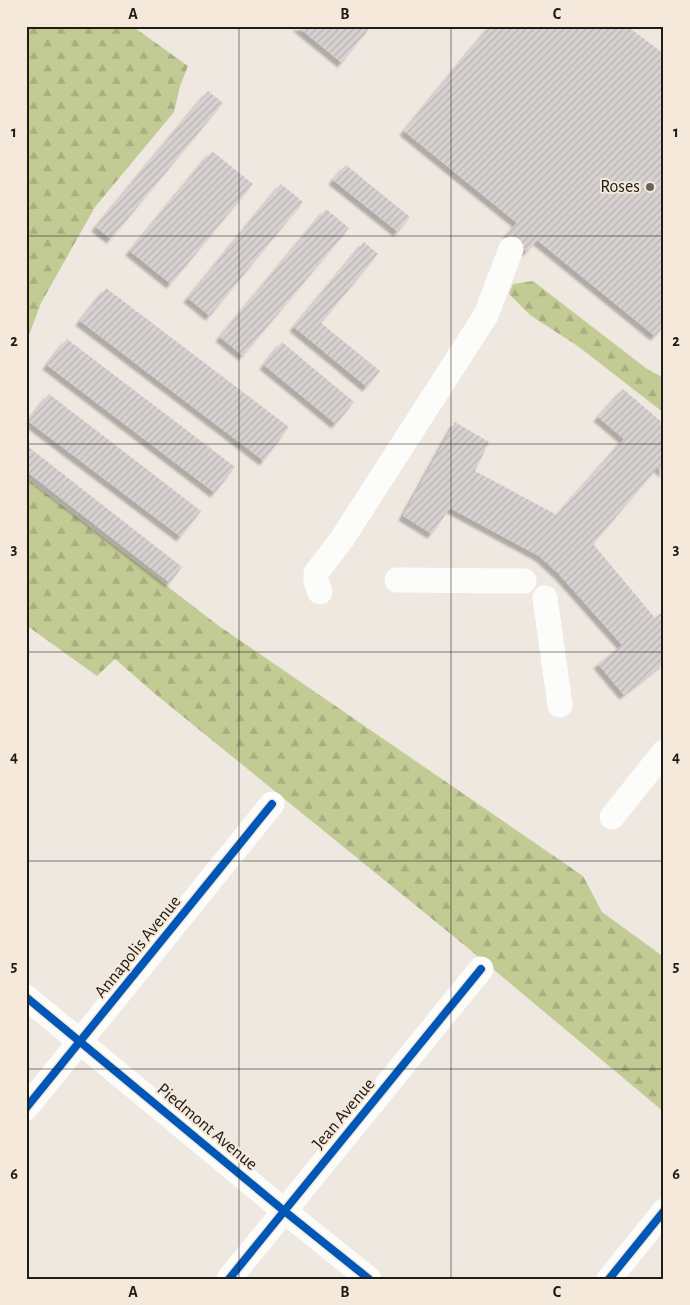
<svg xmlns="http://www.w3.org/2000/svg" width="690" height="1305" font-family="'Alegreya Sans',sans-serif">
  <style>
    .forest { fill: url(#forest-firs) }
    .building { fill: url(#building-hatch); filter: url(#shadow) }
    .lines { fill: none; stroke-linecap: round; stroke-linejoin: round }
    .minor { stroke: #fcfcfa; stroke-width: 25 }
    .cycleway-casing { stroke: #f4e9da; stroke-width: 11 }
    .cycleway { stroke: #0057b8; stroke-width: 8 }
    .grid { fill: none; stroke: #1f1b15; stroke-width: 1; stroke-opacity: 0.55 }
    .poi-dot { fill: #67635c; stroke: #f4e9da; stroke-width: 2 }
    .labels { text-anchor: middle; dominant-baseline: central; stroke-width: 4; stroke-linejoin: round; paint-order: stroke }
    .poi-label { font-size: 18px; fill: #1f1b15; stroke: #f4e9da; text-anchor: end }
    .street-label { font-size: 18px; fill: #1f1b15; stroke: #f4e9da }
    .neatline { fill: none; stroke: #1f1b15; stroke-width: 2 }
    .grid-label { font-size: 16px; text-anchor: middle; font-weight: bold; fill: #1f1b15 }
  </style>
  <defs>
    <pattern id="forest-firs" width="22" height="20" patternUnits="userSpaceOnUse" patternTransform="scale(1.25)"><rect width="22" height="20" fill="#c3cb94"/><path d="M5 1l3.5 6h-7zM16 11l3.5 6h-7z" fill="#a7ae7f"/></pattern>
    <pattern id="building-hatch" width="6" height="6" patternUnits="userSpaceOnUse" patternTransform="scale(1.25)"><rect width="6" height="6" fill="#d7d2d1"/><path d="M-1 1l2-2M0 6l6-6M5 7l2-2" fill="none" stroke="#b8b4b3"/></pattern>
    <filter id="shadow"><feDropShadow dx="-4.5" dy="4.5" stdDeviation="1" flood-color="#0004"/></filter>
  </defs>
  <rect width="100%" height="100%" fill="#eee8e0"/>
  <g class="forest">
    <path d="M26,26h106l56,40 -8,20 -6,26 -79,95 -54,96 -15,40z"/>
    <path d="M533,281l114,88 17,9v35l-85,-66 -49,-32 -21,-21 4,-10z"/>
    <path d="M26,478l193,148 364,250 19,36 62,45v155l-201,-168 -309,-251 -39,-34 -18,17 -71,-51z"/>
  </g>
  <g class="building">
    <path d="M297,26h74l-29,37z"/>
    <path d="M490,26h137l37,28v272l-9,10 -118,-96 -10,12 -20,-17 10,-12 -113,-92z"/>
    <path d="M208,91l15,12 -112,136 -15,-12z"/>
    <path d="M212,151l41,33 -82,100 -41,-33z"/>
    <path d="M346,165l64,52 -12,15 -65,-52z"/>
    <path d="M281,184l22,18 -93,114 -22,-18z"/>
    <path d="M326,209l23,19 -106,128 -23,-19z"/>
    <path d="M364,242l14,12 -57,69 59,48 -13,16 -73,-60z"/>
    <path d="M106,288l183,139 -25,34 -184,-140z"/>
    <path d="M67,339l168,128 -20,26 -168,-128z"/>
    <path d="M282,342l72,60 -18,22 -72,-59z"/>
    <path d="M623,389l41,35v49l-6,-6 -65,77 62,74 9,-7v52l-40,32 -26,-31 24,-19 -64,-72 -19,-17 -89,-48 -18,26 -29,-18 52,-94 34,20 -14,29 82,44 67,-76 -26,-22z"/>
    <path d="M49,394l152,117 -20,26 -153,-116z"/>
    <path d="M26,445l156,122 -12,16 -144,-112z"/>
  </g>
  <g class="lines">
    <g class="minor">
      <path d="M397,580l127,1"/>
      <path d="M320,592l-4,-11v-8l26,-34 144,-224 25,-66"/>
      <path d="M545,598l15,107"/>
      <path d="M612,817l52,-65"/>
      <path d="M26,997l257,213 86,69"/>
      <path d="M26,1108l246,-304"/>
      <path d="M229,1279l252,-310"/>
      <path d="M609,1279l55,-68"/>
    </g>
    <g class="cycleway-casing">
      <g id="cycleway">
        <path d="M26,997l257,213 86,69"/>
        <path d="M26,1108l246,-304"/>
        <path d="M229,1279l252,-310"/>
        <path d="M609,1279l55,-68"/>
      </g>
    </g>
    <use href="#cycleway" class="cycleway"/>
  </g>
  <path class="grid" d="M239,26v1253M451,26v1253M26,236h638M26,444h638M26,652h638M26,861h638M26,1069h638"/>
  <circle class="poi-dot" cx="650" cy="187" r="5"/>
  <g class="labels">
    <g class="poi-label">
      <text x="640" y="187">Roses</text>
    </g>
    <g class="street-label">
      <text transform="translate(138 947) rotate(-51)">Annapolis Avenue</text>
      <text transform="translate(344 1114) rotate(-50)">Jean Avenue</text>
      <text transform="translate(207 1127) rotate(40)">Piedmont Avenue</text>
    </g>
  </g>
  <rect width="690" height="1305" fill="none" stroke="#f4e9da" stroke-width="55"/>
  <rect x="28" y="28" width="634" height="1250" class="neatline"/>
  <g class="grid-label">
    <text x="133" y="19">A</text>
    <text x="345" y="19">B</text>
    <text x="557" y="19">C</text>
    <text x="14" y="137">1</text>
    <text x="676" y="137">1</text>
    <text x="14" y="346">2</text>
    <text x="676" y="346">2</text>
    <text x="14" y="554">3</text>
    <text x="676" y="554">3</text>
    <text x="14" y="762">4</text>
    <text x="676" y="762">4</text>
    <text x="14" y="971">5</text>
    <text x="676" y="971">5</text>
    <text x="14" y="1179">6</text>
    <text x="676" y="1179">6</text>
    <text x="133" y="1297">A</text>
    <text x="345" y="1297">B</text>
    <text x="557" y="1297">C</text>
  </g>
</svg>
